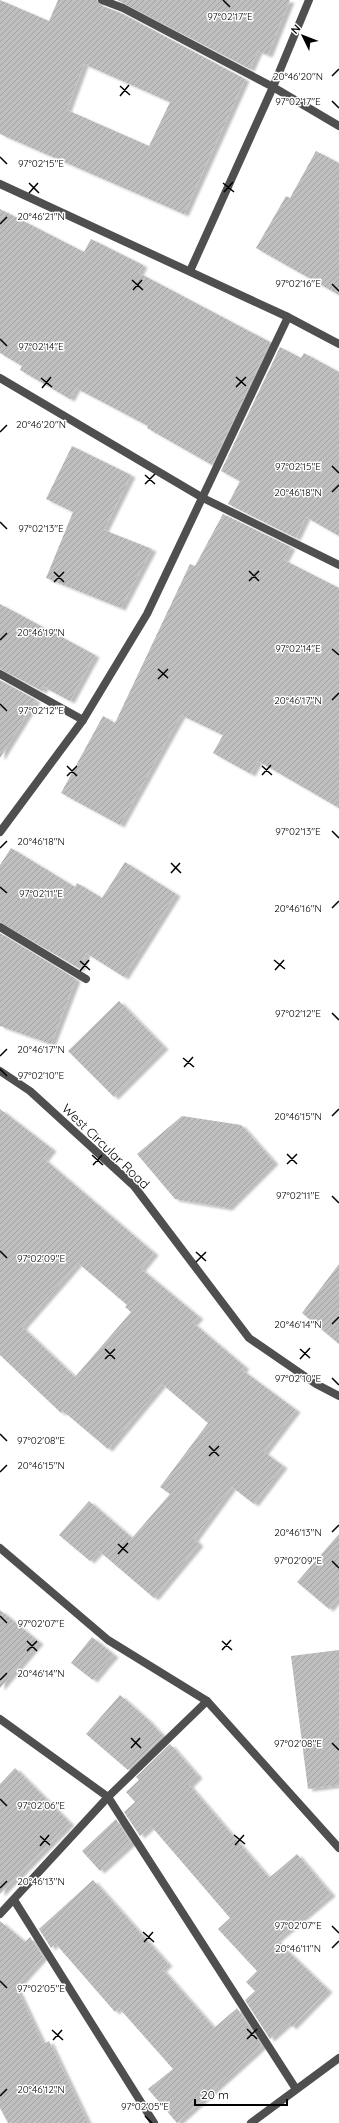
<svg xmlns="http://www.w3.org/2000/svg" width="339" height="2123" font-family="Quicksand,sans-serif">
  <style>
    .building { fill: url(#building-hatch); fill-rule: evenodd; filter: url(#shadow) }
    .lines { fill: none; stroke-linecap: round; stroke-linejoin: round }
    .minor { stroke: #4f4f4f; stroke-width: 8 }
    .tertiary { stroke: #4f4f4f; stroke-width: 8 }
    .ticks { fill: none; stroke: #000; stroke-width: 1.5 }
    .labels { text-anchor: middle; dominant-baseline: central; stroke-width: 3; stroke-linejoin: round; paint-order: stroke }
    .street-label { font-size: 13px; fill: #000; stroke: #fff }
    .ticks-label { font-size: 10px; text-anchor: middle; fill: #000; stroke: #fff; stroke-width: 3; stroke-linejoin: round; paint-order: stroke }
  </style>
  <defs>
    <pattern id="building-hatch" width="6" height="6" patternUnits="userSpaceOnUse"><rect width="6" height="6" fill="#bfbfbf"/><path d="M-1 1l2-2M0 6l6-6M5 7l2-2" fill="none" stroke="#a2a2a2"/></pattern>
    <filter id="shadow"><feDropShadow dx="4.5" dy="2.5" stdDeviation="1" flood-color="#0004"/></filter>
  </defs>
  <rect width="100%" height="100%" fill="#fff"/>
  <g class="building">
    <path d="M0,0l49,21 9,-21h39l3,5 21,8 124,66 -61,135 -184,-80zM84,64l86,38 -21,44 -82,-36z"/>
    <path d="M117,0h173l-22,55 -10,-4 -8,18z"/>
    <path d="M316,151l23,12v132l-83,-47 30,-52 4,2z"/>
    <path d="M0,209l84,43 7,-13 52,26 -4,8 131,69 -58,123 -65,-37 1,-2 -72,-38 -6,11 -50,-29 2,-4 -22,-13z"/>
    <path d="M280,347l21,11 3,-5 35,19v164l-33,-19 -10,21 -68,-34 12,-23 -19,-10z"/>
    <path d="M72,446l59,29 -27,55 48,19 -31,59 -75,-30 27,-66 -27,-13z"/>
    <path d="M223,514l68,33 -7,13 55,28v220l-81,-47 -7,13 -38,-21 10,-18 -42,-20 -61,110 -59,-32 42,-77 12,7 75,-159 5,2z"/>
    <path d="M0,604l95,51 -25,46 -26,-14 -2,4 -42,-22z"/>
    <path d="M0,680l36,20 -36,58z"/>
    <path d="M11,848l64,39 2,-4 25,15 23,-36 51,32 -52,83 -38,-24 -6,16 -80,-47v-57z"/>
    <path d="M0,933l76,46 -25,65 -51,-18z"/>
    <path d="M119,1001l45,46 -50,50 -46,-46z"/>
    <path d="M0,1109l52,40 -8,10 110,94 -13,16 58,48 -6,6 52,44 -3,3 54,40 -32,42 19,14 -29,38 -22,-17 -38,52 5,5 -45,54 -55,-47 -9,10 -31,-26 30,-34 43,37 38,-44 -10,-7 48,-64 -46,-39 -54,65 -45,-38 -2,2 -61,-58zM78,1263l49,42 -2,2 6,5 -56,65 -53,-50z"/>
    <path d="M182,1116l59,9 33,37 -46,46 -53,-9 -38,-45z"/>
    <path d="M339,1264v80l-37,-31z"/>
    <path d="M339,1534v63l-10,12 -32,-27z"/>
    <path d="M0,1610l39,32 -39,46z"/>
    <path d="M92,1637l22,18 -21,25 -22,-17z"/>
    <path d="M339,1650v135l-31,4 -17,-133z"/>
    <path d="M120,1695l28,25 15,16 -35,34 -42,-36z"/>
    <path d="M170,1744l28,32 -9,9 80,93 28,-24 34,40 -55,46 52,50 -36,37 -4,-4 -18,16 -25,-39 10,-9 -9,-9 11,-11 -39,-42 12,-11 -79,-92 -11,10 -16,-24 11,-10 -9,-10 13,-12 -3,-3z"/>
    <path d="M15,1768l55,55 -70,71v-110z"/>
    <path d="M116,1819l15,24 -31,28 -18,-20z"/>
    <path d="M93,1880l75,84 -6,5 52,59 23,-20 25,38 -85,77 -29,-34 25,-20 -54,-61 -4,4 -60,-69 -4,5 -12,-19z"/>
    <path d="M0,1921l25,21 5,-5 13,20 -27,30 27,57 6,-3 39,82h-80l-8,-15z"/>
  </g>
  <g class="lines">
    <g class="minor">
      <path d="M102,0l21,8 150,79 66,39"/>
      <path d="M0,184l288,133 51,27"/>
      <path d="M190,271l83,-184 36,-87"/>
      <path d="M0,378l203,120 136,67"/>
      <path d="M0,674l83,46"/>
      <path d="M0,832l83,-112 64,-106 141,-297"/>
      <path d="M0,927l86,52"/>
      <path d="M0,1548l108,92 99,61 132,147"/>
      <path d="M0,1719l108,78 188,292"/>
      <path d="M14,1900l140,223"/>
      <path d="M0,1914l108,-117 99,-96"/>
      <path d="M251,2123l88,-65"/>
    </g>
    <path class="tertiary" d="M0,1071l30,20 104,95 115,152 67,46 23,12"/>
  </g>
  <path class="ticks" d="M223,0l7,7M332,76l7,-7M120,86l10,9M120,96l9,-11M332,101l7,7M0,157l7,7M29,183l10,10M223,183l11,9M224,192l9,-10M29,193l9,-10M0,224l7,-7M132,280l11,10M332,284l7,7M133,290l9,-10M0,339l7,7M236,377l10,9M41,378l11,9M236,387l10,-10M42,388l9,-11M0,432l7,-7M332,466l7,7M145,475l10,9M145,484l10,-10M332,492l7,-7M0,522l7,7M249,571l10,10M54,572l10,10M249,581l10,-10M54,582l10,-10M0,640l7,-7M332,649l7,6M158,669l10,9M158,679l10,-10M332,700l7,-7M0,704l7,7M67,766l10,10M262,766l10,9M262,775l9,-10M67,776l10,-10M332,831l7,7M0,848l7,-7M171,863l10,10M171,873l9,-10M0,887l7,6M332,908l7,-7M274,960l11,9M80,961l10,9M275,970l9,-10M80,971l9,-11M332,1013l7,7M0,1056l7,-7M183,1058l11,9M184,1067l9,-10M0,1069l7,7M332,1116l7,-7M287,1154l10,10M92,1155l11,10M287,1164l10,-10M93,1165l9,-10M332,1196l7,7M0,1251l7,7M196,1252l10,9M196,1262l10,-10M332,1324l7,-7M105,1349l10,10M300,1349l10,9M105,1359l10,-10M300,1359l10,-11M332,1378l7,7M0,1434l7,7M209,1446l10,10M209,1456l10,-10M0,1472l7,-7M332,1532l7,-7M118,1544l10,9M118,1554l10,-11M332,1561l7,7M0,1616l7,7M27,1641l10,10M222,1641l10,9M222,1650l9,-10M27,1651l10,-10M0,1680l7,-7M131,1738l10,10M332,1743l7,7M131,1748l9,-10M0,1799l7,7M234,1835l11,9M40,1836l10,9M235,1845l9,-10M40,1846l9,-11M0,1888l7,-7M332,1926l7,7M143,1932l11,10M144,1942l9,-10M332,1948l7,-7M0,1981l7,7M247,2029l10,10M52,2030l11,10M247,2039l10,-10M53,2040l9,-10M0,2096l7,-7M145,2116l7,7"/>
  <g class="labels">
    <g class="street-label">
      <text transform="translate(106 1146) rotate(44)">West Circular Road</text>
    </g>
  </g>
  <g class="ticks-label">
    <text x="230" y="20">97°02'17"E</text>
    <text x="298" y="80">20°46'20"N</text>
    <text x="298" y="105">97°02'17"E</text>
    <text x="41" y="167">97°02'15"E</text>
    <text x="41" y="220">20°46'21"N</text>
    <text x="298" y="287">97°02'16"E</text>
    <text x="41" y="350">97°02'14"E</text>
    <text x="41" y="428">20°46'20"N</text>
    <text x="298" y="470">97°02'15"E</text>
    <text x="298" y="496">20°46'18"N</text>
    <text x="41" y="532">97°02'13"E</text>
    <text x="41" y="636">20°46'19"N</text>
    <text x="298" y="652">97°02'14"E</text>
    <text x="298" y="704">20°46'17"N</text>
    <text x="41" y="714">97°02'12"E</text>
    <text x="298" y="835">97°02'13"E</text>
    <text x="41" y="845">20°46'18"N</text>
    <text x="41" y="897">97°02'11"E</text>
    <text x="298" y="912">20°46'16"N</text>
    <text x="298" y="1017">97°02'12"E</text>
    <text x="41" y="1053">20°46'17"N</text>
    <text x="41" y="1079">97°02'10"E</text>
    <text x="298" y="1120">20°46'15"N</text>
    <text x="298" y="1199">97°02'11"E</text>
    <text x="41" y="1262">97°02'09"E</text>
    <text x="298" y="1328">20°46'14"N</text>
    <text x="298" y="1382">97°02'10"E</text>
    <text x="41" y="1444">97°02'08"E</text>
    <text x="41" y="1469">20°46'15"N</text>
    <text x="298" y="1536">20°46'13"N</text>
    <text x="298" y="1564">97°02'09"E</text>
    <text x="41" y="1627">97°02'07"E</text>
    <text x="41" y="1677">20°46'14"N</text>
    <text x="298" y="1747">97°02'08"E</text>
    <text x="41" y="1809">97°02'06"E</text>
    <text x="41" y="1885">20°46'13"N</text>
    <text x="298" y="1929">97°02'07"E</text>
    <text x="298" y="1952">20°46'11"N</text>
    <text x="41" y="1992">97°02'05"E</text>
    <text x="41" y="2093">20°46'12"N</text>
    <text x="145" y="2110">97°02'05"E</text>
  </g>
  <g transform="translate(303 36) rotate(313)" stroke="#ffffff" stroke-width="3" paint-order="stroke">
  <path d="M0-3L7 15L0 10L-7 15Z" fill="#000000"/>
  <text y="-6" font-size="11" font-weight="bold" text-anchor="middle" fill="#000000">N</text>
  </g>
  <path d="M195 2099v6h92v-6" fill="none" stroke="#000000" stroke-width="2"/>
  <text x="201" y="2099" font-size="12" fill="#000000" stroke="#ffffff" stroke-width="3" paint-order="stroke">20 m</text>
</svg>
